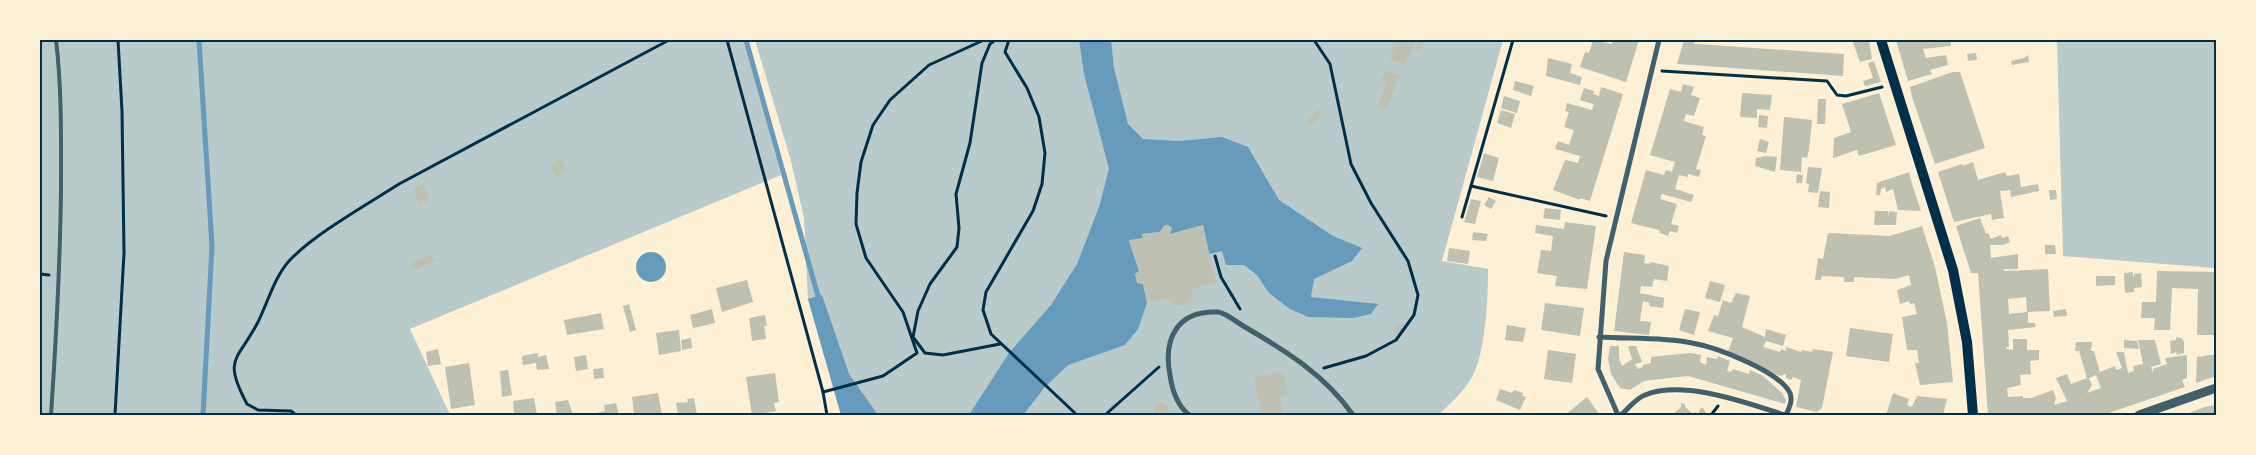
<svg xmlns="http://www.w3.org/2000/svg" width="2256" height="455" font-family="Spectral,serif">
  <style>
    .green { fill: #b9caca }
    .water { fill: #669bbc }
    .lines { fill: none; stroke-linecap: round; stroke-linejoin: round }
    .stream { stroke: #669bbc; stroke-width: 5 }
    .building { fill: #bec0b2; fill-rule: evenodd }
    .path { stroke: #003049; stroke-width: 3 }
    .service { stroke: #3f606c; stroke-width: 4 }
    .minor { stroke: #3f606c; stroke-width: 5 }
    .tertiary { stroke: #3f606c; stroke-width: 9 }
    .secondary { stroke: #003049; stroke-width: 10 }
    .neatline { fill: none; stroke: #003049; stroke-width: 2 }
  </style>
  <rect width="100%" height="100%" fill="#fdf0d5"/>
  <g class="green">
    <path d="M40,40h705l36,135 -371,154 40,86h-410z"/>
    <path d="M755,40h748l-61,221 46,8c0,28 -2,81 -15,106 -8,16 -22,28 -35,40h-597l-33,-116 -4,-81 -13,-57z"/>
    <path d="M2057,40h159l-1,228 -152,-12z"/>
  </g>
  <g class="water">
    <path d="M1079,40h32l3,28 14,56 15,15 37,2 42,-4 26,10 31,53 54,36 29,12 -10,13 -38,18 -3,18 67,7 -7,10 -18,4 -45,-1 -18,-8 -21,-16 -13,-19 -12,-9h-18l-4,-14 -13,3 -6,-29 -33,9 2,-6 -4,-3 -4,1 -4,6 -18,2 1,4 -14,3 10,30 -4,3 2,8 6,2 4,19 -9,26 -13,16 -57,20 -23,22 -22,28h-54l40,-62 42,-48 26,-41 22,-57 10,-38 -25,-95z"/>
    <circle cx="651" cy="267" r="15"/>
    <path d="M822,295l27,79 29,41h-37l-33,-116z"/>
  </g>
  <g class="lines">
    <g class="stream">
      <path d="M199,40l13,206 -9,169"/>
      <path d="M746,40l72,256"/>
    </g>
  </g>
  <g class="building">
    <path d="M1397,40h19l-11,25 -15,-6z"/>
    <path d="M1418,40h7l-5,11 -5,-2z"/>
    <path d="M1593,40l19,4 1,-4h26l-13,42 -46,-15 5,-15 4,1z"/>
    <path d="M1684,40h11l-1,4h3l147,10 -1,22 -166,-12z"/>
    <path d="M1852,40h17l3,19 -12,3z"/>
    <path d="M1896,40h55v6l-28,3 3,9 20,-3 2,10 -18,5 2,4 -24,7z"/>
    <path d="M1976,53l1,7 -9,1 -1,-7z"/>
    <path d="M2028,55l1,7 -17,3 -1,-4 13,-3z"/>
    <path d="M1548,58l24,6 -2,9 12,4 -2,8 -34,-9z"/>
    <path d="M1874,61l7,21 -16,4 -2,-5 10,-3 -5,-15z"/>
    <path d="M1385,71l15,5 -14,34 -9,-3 10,-25 -6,-2z"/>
    <path d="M1953,72h7l25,76 -50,16 -23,-67 -2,-10z"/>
    <path d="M1515,81l19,5 -3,10 -18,-6z"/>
    <path d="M1683,84l11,3 -3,8 9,3 -6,18 -8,-2 -2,7 20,6 -2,8 4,1 -10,33 5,1 -2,7 -11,-3v3l-9,-2 -4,14 19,6 -3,7 -29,-8 -2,5 17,5 -6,20 8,2 -2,7 -7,-2 -2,5 -8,-3 -1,-3 -28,-7 15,-53 18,5 2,-5 6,2 3,-10 -25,-7 20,-66 11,3z"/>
    <path d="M1601,87l22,7 -33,107 -10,-3v2l-27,-10 12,-30 13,3 2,-7 -25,-7 3,-8 11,4 5,-15 -10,-3 5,-15 -4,-1 2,-8 25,7 2,-6 -14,-4 4,-12 10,3 -1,3 6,2z"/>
    <path d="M1742,93l30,2 -2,15 -13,-1v9l-17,-1z"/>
    <path d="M1879,93l17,52 -37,11 -2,-6 -24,8 1,-20 17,-6 -9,-28z"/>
    <path d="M1504,96l16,5 -3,12 -16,-5z"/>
    <path d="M1818,99h8l-1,25h-8z"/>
    <path d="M1317,109l5,4 -10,14 -6,-4z"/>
    <path d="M1501,110l14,4 -4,14 -14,-5z"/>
    <path d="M1759,115l9,1 -1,12 -9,-1z"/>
    <path d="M1784,117l28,3 -3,30 -2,8 -5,-1 -1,15 -21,-2z"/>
    <path d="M1760,139l9,3 -3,11 -9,-2z"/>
    <path d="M1484,153l15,5 -6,23 -16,-4z"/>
    <path d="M1766,156l11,1 -2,15 -20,-6 1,-8z"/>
    <path d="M560,159l7,12 -10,6 -7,-12z"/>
    <path d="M1973,162l5,18 27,-8 2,4 12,-2 2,13 17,-3 1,7 -28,6 -1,-7 -10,1 4,27 -12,2 -1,-6 -37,8 -16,-50 24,-8 1,2z"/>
    <path d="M1808,167l14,1 -4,25 -10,-1 1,-8 -3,-1z"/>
    <path d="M1909,172l3,12 9,27 -23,-1 -5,-21 -7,3 -1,-5 -4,2 -1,6h-4l1,-12z"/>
    <path d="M1797,174l6,1 -1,8h-6z"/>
    <path d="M424,184l6,16 -11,4 -6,-16z"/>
    <path d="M2049,190h7l1,9 -7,1z"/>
    <path d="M1820,191l10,1 -1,16 -11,-1z"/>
    <path d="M1489,197l7,4 -5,8 -7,-4z"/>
    <path d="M1471,199l10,2 -6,23 -11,-2z"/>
    <path d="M1545,208l16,2 -1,10 -17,-2z"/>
    <path d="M1875,211h13v8l1,-8 8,1 -1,13h-22z"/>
    <path d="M1980,218l6,16 2,-1 3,6 10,-4 1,3 6,-2 2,6 -6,3h-14l1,13 27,-4v15h-14v2l44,-2 2,42 -22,1v11h7l1,4 -28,3 1,17h-3l1,2 6,1v-11h14v11h12v10l-9,1 1,13 -11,1 1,10 -14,3 1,9 15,-1v2h8l22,-8 3,8 -2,7 13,-4 -11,-23 11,-4 4,10 16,-6 -8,-27h-4l1,-9h16l-1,9h3l6,21 15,-6 1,4 6,-2 -6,-16h8l4,21 6,-2 -1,-5 10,-2 -5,-24h17l6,24 -10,3 2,6v-4l14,-5 -2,-6 22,-3v23l-5,2 3,7 -82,28h-115l-10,-142h-7l-15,-47zM2026,297l1,15 -18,2 -1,-15zM2096,375l5,13 -14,5 5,-8 -3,-7z"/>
    <path d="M1565,222l31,4 -9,63 -32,-3 2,-10 -20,-3 4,-23 10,1 2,-15 -18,-3 1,-8 28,4z"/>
    <path d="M1168,225l4,3 -2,6 33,-9 13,58 -23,5 -2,11 -8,6h-7l-8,-7 -21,5 -4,-19 -6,-1 -2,-9 4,-3 -10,-31 14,-2 -1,-4 18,-2 4,-6z"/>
    <path d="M1922,226l13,41 12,56 6,59 -33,3 -5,-22h4l-2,-13h-10l-5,-33 15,-3 -3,-11 -4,1 -1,-3 -9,3 -3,-14 14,-5 -2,-10 -14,4 -41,-2v5h-10v-5l-22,-1 -1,4h-6l3,-22 5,1 5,-26 62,3z"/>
    <path d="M1473,232l15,2 -2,7 -14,-1z"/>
    <path d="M2045,245h10l1,9h-11z"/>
    <path d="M1449,248l21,3 -2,13 -21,-3z"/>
    <path d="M1624,252l21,3 -1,8 6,1 1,-2 18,4 -2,15 -13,-2 -2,8 -11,-1 -1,7 24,5 -1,10 -14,-2 1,-3 -7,-2 -3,20 11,1 -2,13 -35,-4z"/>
    <path d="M432,254l4,7 -22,9 -3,-7z"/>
    <path d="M2157,271l59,1v63h-19l1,-46 -26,-1 -2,42h-16l1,-12h-14l1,-16h14z"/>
    <path d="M2133,272v7l1,-5 7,-1 1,14 -8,1v4l-9,1 -1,-20z"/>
    <path d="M2096,276h19v9l-19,1z"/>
    <path d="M747,280l6,22 -31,10 -6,-24z"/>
    <path d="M1710,281l15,4 -5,17 -15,-4z"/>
    <path d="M1736,293l14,3 -8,31 23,10 1,-8 20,6 -3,11 -17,-5 -3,6 17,5 1,-3 5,2v-4l15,5 1,-2 10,2 1,-3 20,3 -11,56 -5,4 -21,-5 5,-27 -8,-3 -2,3 -5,-2v-4l-6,2 -6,-2 -46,-23 5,-13 -25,-7 6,-16 4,1 5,-16 8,3z"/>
    <path d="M1545,303l39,5 -4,28 -39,-6z"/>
    <path d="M629,304l7,26 -6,2 -7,-26z"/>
    <path d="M712,309l3,14 -22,5 -3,-13z"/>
    <path d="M1685,309l15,3 -6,23 -15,-5z"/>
    <path d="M2066,309l1,7 -13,1 -1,-6z"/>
    <path d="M601,313l3,16 -37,6 -3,-15z"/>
    <path d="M765,315l2,11h-3l2,13 -14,2 -3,-23z"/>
    <path d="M1399,323l5,5 -8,6 -4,-5z"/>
    <path d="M1507,325l19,3 -3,14 -18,-2z"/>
    <path d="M1850,328l43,6 -4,28 -43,-6z"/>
    <path d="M679,330l2,21 -22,4 -3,-22z"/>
    <path d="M2176,337l6,1 2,4v11l-7,2 -1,-3 -5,2 -1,-13 6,-1z"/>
    <path d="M691,338l1,10 -10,2 -1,-10z"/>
    <path d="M2124,340l13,1 2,8 -15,-1z"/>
    <path d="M1610,346h9v12l3,8 10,-7 -4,-13h8l6,16 -7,2 3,5 5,-2v-2l8,-2v-6l39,-4 11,2 -1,7 6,3 1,-8 10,2 1,-3 12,5 -3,10 4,1 2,-3 16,5 1,-4 13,6 19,17 4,7 -1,4 -97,-28 -44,5 -14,9 -10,-2 -9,-14 -3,-15z"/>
    <path d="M438,349l3,15 -13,2 -2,-14z"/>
    <path d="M1548,350l28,4 -4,29 -28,-4z"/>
    <path d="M538,353v4l8,-2 3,14 -12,1 -1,-7 -13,2 -1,-9z"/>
    <path d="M586,355l2,14 -12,2 -2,-14z"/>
    <path d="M2210,355h6v21l-20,7 1,-26z"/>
    <path d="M469,363l6,42 -24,4 -6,-42z"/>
    <path d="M603,368l1,10 -10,1 -1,-10z"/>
    <path d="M508,370l4,25 -10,2 -2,-26z"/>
    <path d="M1283,371l5,23 -8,3 3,18h-21l-8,-38z"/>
    <path d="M775,373l4,29 -5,1 2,8 -24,4 -6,-38z"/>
    <path d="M1500,389l12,4 2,-3 9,3 -1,3 4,1 -6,13 -24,-10z"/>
    <path d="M658,393l4,22h-28l-2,-18z"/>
    <path d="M1893,393l16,6 -2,6 5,2 5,-11 30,3 -4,16h-57z"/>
    <path d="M1587,397l12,17 -34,1z"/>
    <path d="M534,398l3,17h-23l-1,-14z"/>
    <path d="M694,398l3,17h-19l-2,-12 12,-1 -1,-3z"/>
    <path d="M568,400l5,15h-16l-2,-13z"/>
    <circle cx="1161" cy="409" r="7"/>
    <path d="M616,403l3,12h-32l18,-4 -1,-6z"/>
    <path d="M1681,403l4,1v3l8,7 1,-2 4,1 3,-5h2l4,7h-35l9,-8z"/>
    <path d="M2216,405v10h-32l21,-8z"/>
  </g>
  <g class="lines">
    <g class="path">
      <path d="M727,40l96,352 4,23"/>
      <path d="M995,40l-5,4 -8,19 -12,80 -14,51 3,34 -2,19 -27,37 -12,27 -5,26 12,16 18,2 57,-11"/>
      <path d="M1009,40l-4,12 22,36 12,29 6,36 -3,31 -9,27 -47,81 -3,18 8,24 86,81"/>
      <path d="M1314,40l16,24 21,100 20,39 37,58 10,34 -4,20 -18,25 -30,16 -42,12"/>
      <path d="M1513,40l-42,146 135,30"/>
      <path d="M1662,71l165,10 10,14 9,1 36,-9"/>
      <path d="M1462,217l9,-31"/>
      <path d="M1215,256l6,21 19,32"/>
      <path d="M40,274l9,1"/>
      <path d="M823,392l60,-16 34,-23 -14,-41 -37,-54 -10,-34 1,-31 4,-31 12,-37 17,-25 39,-35 55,-25"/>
      <path d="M115,415l9,-162 -2,-142 -4,-71"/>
      <path d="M296,415l-5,-4 -33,-1 -11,-6c-25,-47 -9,-43 11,-82 10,-20 16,-44 31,-61 25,-27 79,-57 110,-77l270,-144"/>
      <path d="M1105,415l54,-48"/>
      <path d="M1711,415l7,-9"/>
    </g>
    <path class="service" d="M51,415c5,-74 9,-149 10,-224 0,-50 1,-101 -5,-151"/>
    <g class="minor">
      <path d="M1599,337c30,2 63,0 93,6 24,4 87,28 98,50 3,8 -1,15 -4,22"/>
      <path d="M1189,415c-12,-10 -17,-25 -19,-40 -7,-36 7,-65 48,-63 8,1 20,11 27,15 41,24 80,48 108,88"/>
      <path d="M1618,415l-20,-46 8,-108 53,-221"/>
      <path d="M1621,415c7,-6 15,-17 24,-20 38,-16 102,8 140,20"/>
    </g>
    <path class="tertiary" d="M2139,415l77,-27"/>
    <path class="secondary" d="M1881,40l72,230 14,72 6,73"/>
  </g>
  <rect width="2256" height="455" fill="none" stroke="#fdf0d5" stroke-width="82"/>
  <rect x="41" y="41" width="2174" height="373" class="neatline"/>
</svg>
